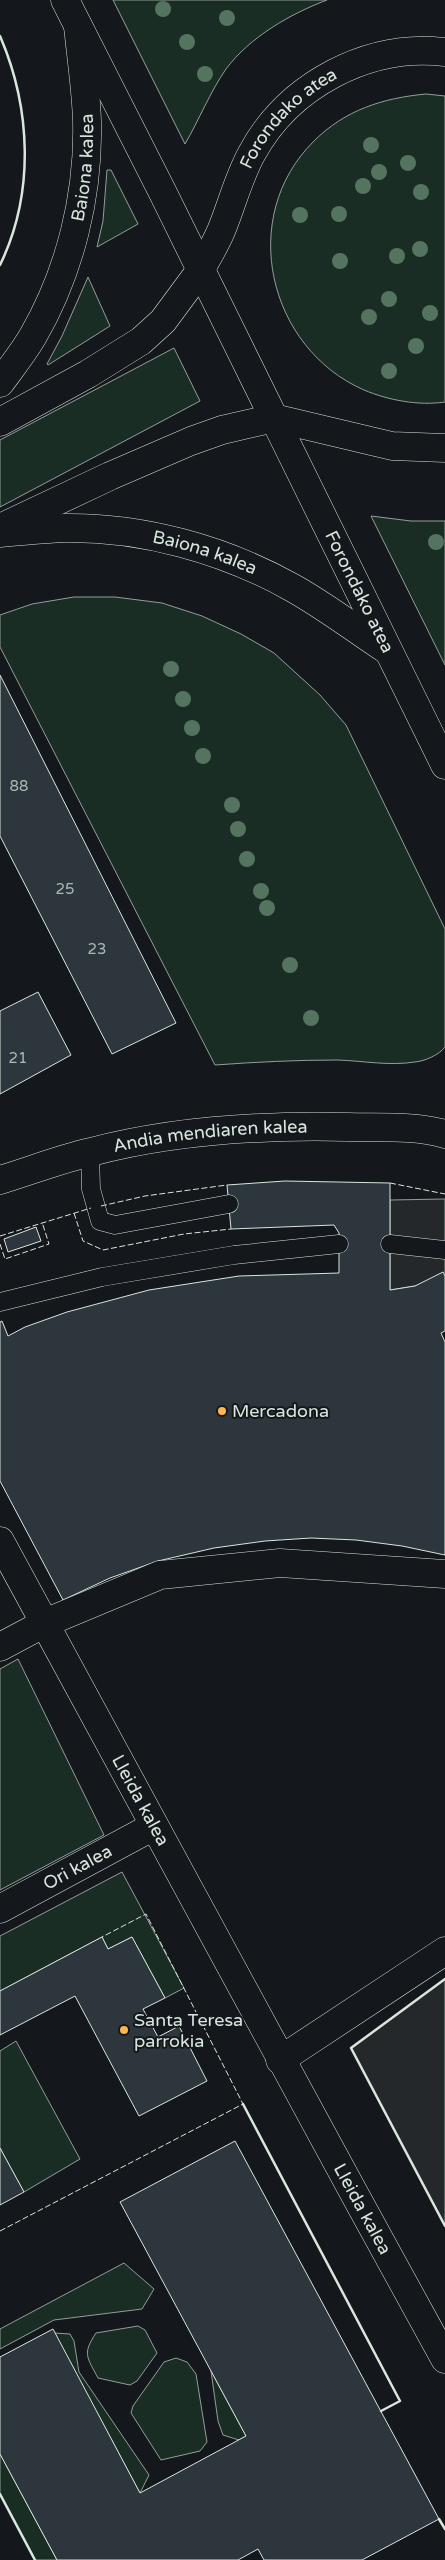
<svg xmlns="http://www.w3.org/2000/svg" width="445" height="2560" font-family="'Varela Round',sans-serif">
  <style>
    .green { fill: #1a2d24; stroke: #939e99 }
    .parking { fill: #24282b; stroke: #939e99 }
    .building { fill: #2c363c; stroke: #d8e6dc }
    .lines { fill: none; stroke-linecap: round; stroke-linejoin: round }
    .lane-casing { stroke: #d8e6dc; stroke-width: 19 }
    .street-casing { stroke: #d8e6dc; stroke-width: 29 }
    .secondary-casing { stroke: #d8e6dc; stroke-width: 29 }
    .primary-casing { stroke: #d8e6dc; stroke-width: 29 }
    .lane { stroke: #14181c; stroke-width: 18 }
    .street { stroke: #14181c; stroke-width: 28 }
    .secondary { stroke: #14181c; stroke-width: 28 }
    .primary { stroke: #14181c; stroke-width: 28 }
    .fence { stroke: #d8e6dc; stroke-width: 1; stroke-dasharray: 6 2.5; stroke-linecap: butt }
    .wall { stroke: #d8e6dc; stroke-width: 2.5 }
    .tree { fill: #55745f }
    .poi-dot { fill: #ffb74d; stroke: #14181c; stroke-width: 2 }
    .labels { text-anchor: middle; dominant-baseline: central; stroke-width: 4; stroke-linejoin: round; paint-order: stroke }
    .number-label { font-size: 15px; fill: #adbab4 }
    .street-label { font-size: 18px; fill: #d8e6dc; stroke: #14181c }
    .poi-label { font-size: 18px; fill: #d8e6dc; stroke: #14181c; text-anchor: start }
  </style>
  <rect width="100%" height="100%" fill="#14181c"/>
  <g class="green">
    <path d="M113,0h214c-37,14 -77,37 -101,69 -16,23 -27,51 -41,75z"/>
    <path d="M426,94l19,2v306c-27,4 -57,-2 -81,-12 -96,-42 -127,-173 -50,-249 31,-31 69,-43 112,-47z"/>
    <path d="M107,170h4l27,54 -41,23 6,-26z"/>
    <path d="M88,277l22,49 -62,39 -1,-1 15,-28z"/>
    <path d="M174,348l26,53 -200,106v-67z"/>
    <path d="M371,516l40,5h34v144z"/>
    <path d="M74,597h41l47,6 40,13 39,18 33,19 46,42 26,30 99,204v118c-6,8 -20,14 -30,15 -26,4 -51,-1 -77,-2 -41,0 -82,2 -123,5l-215,-418v-32l32,-11z"/>
    <path d="M18,1659l86,176 -104,55v-221z"/>
    <path d="M122,1872l62,116 -19,10 -33,-61 -24,12 -6,-12 -102,54v-55z"/>
    <path d="M16,2041l64,118 -56,33 -24,-44v-97z"/>
    <path d="M124,2263l30,26 -12,20 -88,11 -54,29v-20z"/>
    <path d="M138,2326l7,4 12,23 -20,28 -7,4 -32,-7c-11,-21 -16,-24 -2,-45z"/>
    <path d="M54,2333l16,1 4,7 5,31 70,103 -9,18z"/>
    <path d="M176,2358l11,4 9,12 11,68 -7,9 -39,9 -30,-47 2,-7 31,-44z"/>
    <path d="M211,2371l35,65 -7,4 -16,-5 -5,-14z"/>
    <path d="M0,2454l57,106h-22l-35,-66z"/>
  </g>
  <g class="parking">
    <path d="M445,1199v77l-30,10 -25,4v-90z"/>
    <path d="M445,1979v247l-94,-178z"/>
  </g>
  <g class="building">
    <path d="M0,675l176,348 -64,31 -112,-218z"/>
    <path d="M38,992l33,63 -71,39v-83z"/>
    <path d="M285,1181l105,2v107l25,-4 28,-14 2,4v55l-4,2 4,9v213l-43,-9 -46,-6 -45,-2 -46,3 -51,7 -56,13 -48,17 -47,22 -63,-119v-159l2,-1 6,15 17,-9 42,-15 82,-22 90,-14 100,-3v-40l-5,-8 -103,4 -4,-44z"/>
    <path d="M36,1227l5,14 -33,11 -4,-13z"/>
    <path d="M102,1937l6,12 24,-12 33,61 -22,11 15,28 21,-11 28,55 -68,35 -64,-120 -75,39v-44z"/>
    <path d="M235,2141l204,378 -77,41h-98l-6,-11 -20,11h-181l-57,-106v-97l53,-28 87,164 106,-57 -126,-234z"/>
    <path d="M0,2148l24,44 -24,13z"/>
  </g>
  <g class="lines">
    <g class="lane-casing">
      <g id="lane">
        <path d="M90,1152l1,37 9,32 15,4 114,-21"/>
        <path d="M390,1244l55,6"/>
        <path d="M0,1302l102,-25 132,-22 105,-11"/>
      </g>
    </g>
    <g class="street-casing">
      <g id="street">
        <path id="s1" d="M0,383c11,-15 23,-30 33,-47 37,-64 56,-141 54,-215 -1,-32 -6,-64 -9,-95"/>
        <path id="s2" d="M0,533c21,-2 43,-4 65,-5 77,-1 158,21 226,59 33,18 64,42 96,63"/>
        <path id="s3" d="M0,1180c30,-9 60,-21 91,-28 83,-22 171,-27 256,-25 33,1 66,-2 98,7"/>
        <path id="s4" d="M0,1541c148,272 295,546 445,818"/>
        <path d="M0,1647l45,-24 115,-48 120,-12 165,11"/>
        <path id="s5" d="M0,1909l154,-83"/>
        <path d="M280,2060l165,-109"/>
      </g>
    </g>
    <g class="secondary-casing">
      <g id="secondary">
        <path d="M0,422l88,-48 53,-33 22,-20 37,-50"/>
        <path d="M0,528l110,-52 81,-35 31,-11 52,-12"/>
      </g>
    </g>
    <g class="primary-casing">
      <g id="primary">
        <path id="s6" d="M65,0l98,193 282,572"/>
        <path id="s7" d="M200,271c7,-13 15,-26 21,-40 11,-26 17,-53 31,-78 37,-68 116,-110 193,-101"/>
        <path d="M274,418l118,28 53,2"/>
      </g>
    </g>
    <use href="#lane" class="lane"/>
    <use href="#street" class="street"/>
    <use href="#secondary" class="secondary"/>
    <use href="#primary" class="primary"/>
    <g class="fence">
      <path d="M390,1183l55,11"/>
      <path d="M101,1206l44,-10 82,-11"/>
      <path d="M74,1213l9,28 20,9 81,-16 47,-5"/>
      <path d="M0,1236l91,-28"/>
      <path d="M0,1244l5,15 44,-15 -7,-22"/>
      <path d="M0,2231l243,-127 -97,-190 -44,23"/>
    </g>
    <g class="wall">
      <path d="M0,36c31,72 35,157 0,229"/>
      <path d="M445,1979l-94,69 94,178"/>
      <path d="M243,2104l157,297 -19,10"/>
      <path d="M0,2494l35,66"/>
      <path d="M439,2519l6,10"/>
    </g>
  </g>
  <g class="tree">
    <circle cx="163" cy="9" r="8"/>
    <circle cx="227" cy="18" r="8"/>
    <circle cx="187" cy="42" r="8"/>
    <circle cx="205" cy="74" r="8"/>
    <circle cx="371" cy="145" r="8"/>
    <circle cx="408" cy="163" r="8"/>
    <circle cx="379" cy="172" r="8"/>
    <circle cx="363" cy="186" r="8"/>
    <circle cx="421" cy="192" r="8"/>
    <circle cx="339" cy="214" r="8"/>
    <circle cx="300" cy="215" r="8"/>
    <circle cx="420" cy="249" r="8"/>
    <circle cx="397" cy="256" r="8"/>
    <circle cx="340" cy="261" r="8"/>
    <circle cx="389" cy="299" r="8"/>
    <circle cx="430" cy="313" r="8"/>
    <circle cx="369" cy="317" r="8"/>
    <circle cx="416" cy="346" r="8"/>
    <circle cx="389" cy="371" r="8"/>
    <circle cx="436" cy="542" r="8"/>
    <circle cx="171" cy="669" r="8"/>
    <circle cx="183" cy="699" r="8"/>
    <circle cx="192" cy="728" r="8"/>
    <circle cx="203" cy="756" r="8"/>
    <circle cx="232" cy="805" r="8"/>
    <circle cx="238" cy="829" r="8"/>
    <circle cx="247" cy="859" r="8"/>
    <circle cx="261" cy="891" r="8"/>
    <circle cx="267" cy="908" r="8"/>
    <circle cx="290" cy="965" r="8"/>
    <circle cx="311" cy="1018" r="8"/>
  </g>
  <g class="poi-dot">
    <circle cx="222" cy="1411" r="5"/>
    <circle cx="124" cy="2030" r="5"/>
  </g>
  <g class="labels">
    <g class="number-label">
      <text x="19" y="786">88</text>
      <text x="65" y="889">25</text>
      <text x="97" y="949">23</text>
      <text x="18" y="1058">21</text>
    </g>
    <g class="street-label">
      <text stroke="none"><textPath href="#s7" startOffset="180">Forondako atea</textPath></text>
      <text stroke="none"><textPath href="#s1" startOffset="235">Baiona kalea</textPath></text>
      <text stroke="none"><textPath href="#s2" startOffset="208">Baiona kalea</textPath></text>
      <text stroke="none"><textPath href="#s6" startOffset="661">Forondako atea</textPath></text>
      <text stroke="none"><textPath href="#s3" startOffset="216">Andia mendiaren kalea</textPath></text>
      <text stroke="none"><textPath href="#s4" startOffset="295">Lleida kalea</textPath></text>
      <text stroke="none"><textPath href="#s5" startOffset="88">Ori kalea</textPath></text>
      <text stroke="none"><textPath href="#s4" startOffset="760">Lleida kalea</textPath></text>
    </g>
    <g class="poi-label">
      <text x="232" y="1411">Mercadona</text>
      <text x="134" y="2020">Santa Teresa<tspan x="134" dy="21">parrokia</tspan></text>
    </g>
  </g>
</svg>
